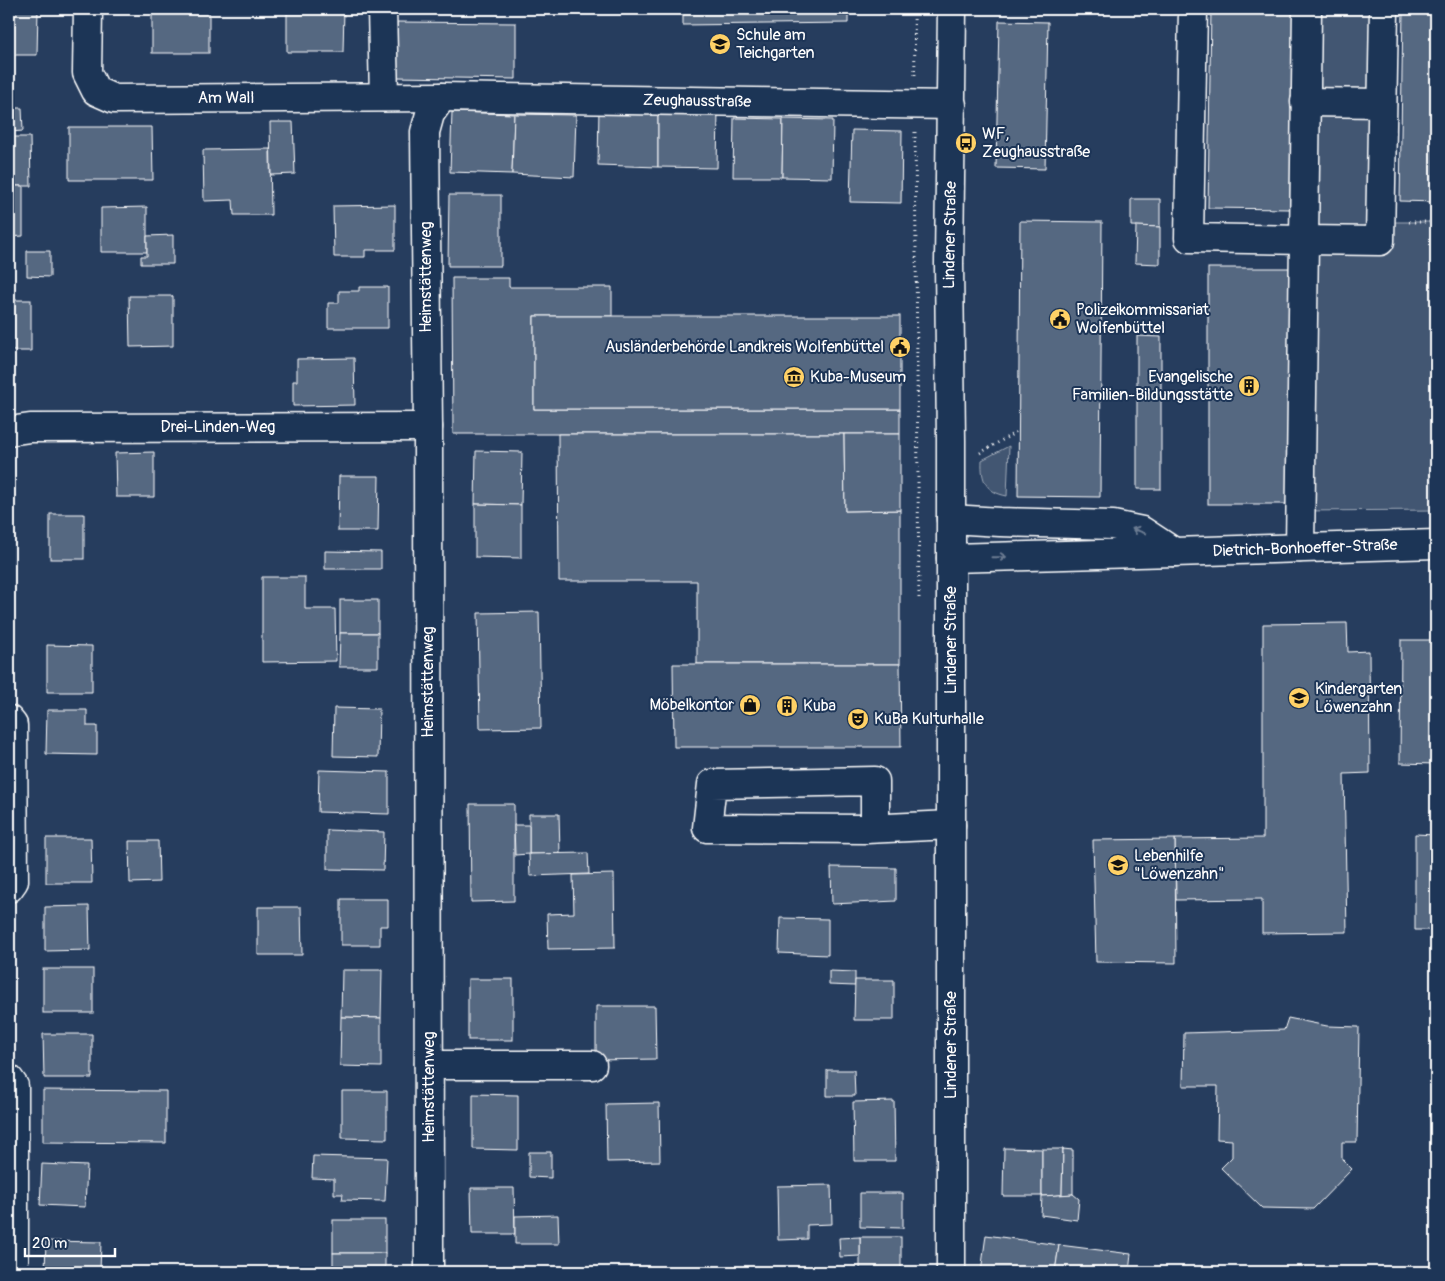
<svg xmlns="http://www.w3.org/2000/svg" width="1445" height="1281" font-family="Pangolin,sans-serif">
  <style>
    .green { fill: #425672; stroke: #a0aab8 }
    .building { fill: #556781; stroke: #fff }
    .lines { fill: none; stroke-linecap: round; stroke-linejoin: round }
    .minor-casing { stroke: #fff; stroke-width: 31 }
    .major-casing { stroke: #fff; stroke-width: 31 }
    .path { stroke: #fff; stroke-width: 3; stroke-dasharray: 1 4; stroke-linecap: butt }
    .minor { stroke: #1d3557; stroke-width: 28 }
    .major { stroke: #1d3557; stroke-width: 28 }
    .oneway { stroke: #6c7c92 }
    .labels { text-anchor: middle; dominant-baseline: central; stroke-width: 4; stroke-linejoin: round; paint-order: stroke }
    .poi-label { font-size: 16px; fill: #fff; stroke: #1d3557; text-anchor: start }
    .street-label { font-size: 16px; fill: #fff; stroke: #1d3557 }
  </style>
  <rect width="100%" height="100%" fill="#263d5e"/>
  <filter id="ink" filterUnits="userSpaceOnUse"><feTurbulence type="fractalNoise" baseFrequency=".02" numOctaves="2"/><feDisplacementMap in="SourceGraphic" scale="10" xChannelSelector="R" yChannelSelector="G"/><feConvolveMatrix kernelMatrix="1 2 1 2 8 2 1 2 1" color-interpolation-filters="sRGB"/></filter>
  <g filter="url(#ink)">
    <g class="green">
      <path d="M1307,9h77l-3,213h55v288l-135,1z"/>
      <path d="M1009,446l-2,50c-21,-4 -26,-15 -25,-36z"/>
    </g>
    <g class="building">
      <path d="M9,9h29l-1,46h-28z"/>
      <rect x="152" y="9" width="57" height="44"/>
      <path d="M287,9h57l-1,43h-56z"/>
      <path d="M683,9h165v14l-165,2z"/>
      <path d="M1211,9h82l-3,200 -82,-1z"/>
      <path d="M1403,9h33v193l-36,-1z"/>
      <path d="M999,21l49,1 -3,147 -49,-1z"/>
      <path d="M397,22l119,1v56l-119,-2z"/>
      <path d="M9,108h13l1,23 -14,1z"/>
      <path d="M599,108l59,1v58l-60,-2z"/>
      <path d="M658,109l60,1 -1,58 -59,-1z"/>
      <path d="M452,112l62,2 -2,60 -62,-2z"/>
      <path d="M514,114l62,1 -2,62 -62,-3z"/>
      <path d="M734,118l49,1 -1,58h-49z"/>
      <path d="M783,119l50,1 -1,58 -50,-1z"/>
      <path d="M270,122h23l2,52 -24,1z"/>
      <path d="M69,127h83l1,53h-84z"/>
      <path d="M852,130l50,1 -1,72 -51,-1z"/>
      <path d="M9,137h21l1,49h-22z"/>
      <path d="M270,149l1,66h-37l-1,-15 -29,1 -1,-51z"/>
      <path d="M9,186h14v50l-14,1z"/>
      <path d="M449,195h52v71h-53z"/>
      <path d="M1131,199h29v28l-29,-1z"/>
      <path d="M395,205v45h-30v7h-31l-1,-51z"/>
      <path d="M147,207v45h-46v-44z"/>
      <path d="M1020,221l82,1 -2,275 -82,-1z"/>
      <path d="M1136,226l24,1v37l-25,-1z"/>
      <path d="M173,235v29h-32v-8h6v-20z"/>
      <path d="M27,251h23v26l-23,-1z"/>
      <rect x="1208" y="268" width="82" height="236"/>
      <path d="M452,278h57v9h103v29h-78v93h366v25h-447z"/>
      <path d="M359,287h29v41h-60v-25h11v-12h20z"/>
      <path d="M129,296h44v50l-43,1z"/>
      <rect x="9" y="300" width="22" height="51"/>
      <rect x="534" y="316" width="366" height="93"/>
      <path d="M1137,336l24,1v152h-24z"/>
      <path d="M354,358l1,47 -62,1v-25h4v-22z"/>
      <path d="M558,434h286l1,77 55,-1v154h-203v-83h-138z"/>
      <path d="M844,434h56v76l-55,1z"/>
      <path d="M476,451l46,1 -1,53 -46,-1z"/>
      <path d="M154,452v45h-38l-1,-44z"/>
      <path d="M339,476h40l-1,55h-40z"/>
      <path d="M475,504l46,1v53l-46,-1z"/>
      <rect x="50" y="514" width="34" height="45"/>
      <path d="M325,551l56,1v17h-56z"/>
      <path d="M262,577h43v32h30l1,52 -74,1z"/>
      <rect x="340" y="600" width="38" height="33"/>
      <path d="M539,612l2,116 -61,1 -2,-116z"/>
      <path d="M1347,623l1,29 21,-1 1,122 -26,1 3,158 -85,1v-34l-86,1 -1,-61 88,-1v-214z"/>
      <path d="M340,633h38v34h-39z"/>
      <path d="M1401,640h35v124l-36,-1z"/>
      <path d="M47,645l45,1v46h-45z"/>
      <path d="M673,664h227l1,83h-227z"/>
      <path d="M334,708l45,1 -1,48 -45,-1z"/>
      <path d="M47,710h40v16h10v29l-51,-1z"/>
      <path d="M319,770l70,2v42l-71,-2z"/>
      <path d="M470,804h44v97l-43,1z"/>
      <path d="M529,814h30l1,40h-31z"/>
      <path d="M514,825h15v29l-14,1z"/>
      <path d="M327,830l57,2 -1,38 -56,-1z"/>
      <path d="M1415,834l21,1v95h-21z"/>
      <path d="M46,838h45l1,45h-46z"/>
      <path d="M1175,839l1,124 -80,-1 -3,-122z"/>
      <path d="M129,841h29l1,41 -29,1z"/>
      <path d="M588,853l1,21 -59,2 -1,-22z"/>
      <path d="M831,867l65,1v33l-64,3z"/>
      <path d="M614,874l1,74 -67,1 -1,-35 27,-1 -1,-38z"/>
      <path d="M341,899h47v27h-8v19h-39z"/>
      <path d="M89,906l1,44 -45,1v-44z"/>
      <path d="M258,907h43l1,48h-44z"/>
      <path d="M780,918l48,1v36l-49,-2z"/>
      <rect x="43" y="969" width="50" height="44"/>
      <path d="M342,970h40l-1,48 -40,-1z"/>
      <path d="M829,971l26,1v14l-26,-1z"/>
      <rect x="468" y="979" width="45" height="61"/>
      <path d="M855,980h39v40h-40z"/>
      <path d="M596,1006h59l1,53 -60,1z"/>
      <path d="M341,1017l40,1v49l-41,-1z"/>
      <path d="M1288,1018l39,8 32,1 -2,115h-15v17l10,10 -39,40 -51,-1 -41,-40 11,-11v-17l-15,-1 1,-53h-35l1,-53 100,-3z"/>
      <path d="M43,1034h49v44h-48z"/>
      <path d="M827,1070h27l1,26h-28z"/>
      <path d="M43,1090l123,1v52l-123,-1z"/>
      <path d="M342,1091h45v48l-45,-1z"/>
      <path d="M473,1094l45,1v55l-45,-1z"/>
      <path d="M894,1101l1,60h-41l-1,-59z"/>
      <path d="M659,1103l1,58 -53,1 -1,-58z"/>
      <path d="M1004,1148l38,1v47h-39z"/>
      <path d="M1042,1149h21l-1,46 -20,1z"/>
      <path d="M1063,1149l10,1v44l-11,1z"/>
      <path d="M529,1152h22v26l-22,-1z"/>
      <path d="M313,1156l74,2 -2,43 -43,-1 1,-6h-9v-15l-22,-1z"/>
      <path d="M42,1164l45,2 -2,41 -45,-2z"/>
      <path d="M831,1185l1,39 -25,1v14l-29,1 -1,-54z"/>
      <path d="M471,1188h43l1,46h-43z"/>
      <path d="M860,1193h43v35l-43,-1z"/>
      <path d="M1073,1194l6,5 -2,21 -36,-5 1,-19z"/>
      <path d="M558,1215l1,29h-44v-28z"/>
      <rect x="333" y="1220" width="52" height="33"/>
      <path d="M986,1235l73,10 -4,27h-74z"/>
      <rect x="860" y="1237" width="41" height="34"/>
      <path d="M860,1237v19l-20,1 -1,-19z"/>
      <path d="M46,1241l55,1 -1,30h-55z"/>
      <path d="M1059,1245l72,9 -2,18h-74z"/>
      <rect x="333" y="1253" width="52" height="19"/>
    </g>
    <g class="lines">
      <g class="minor-casing">
        <g id="minor">
          <path d="M88,9l-1,64 9,18 18,8 328,-2 510,8"/>
          <path d="M382,9l2,88"/>
          <path d="M1193,9l-4,229 115,2 -4,308"/>
          <path d="M1307,9l-3,231 76,1 4,-232"/>
          <path d="M1305,102l77,1"/>
          <path d="M9,431l21,-3 398,-1"/>
          <path d="M1174,552l262,-8"/>
          <path d="M951,558l223,-6 -32,-21 -29,-6 -113,-3 -49,-3"/>
          <path d="M9,720l4,5 1,156 -5,7"/>
          <path d="M875,828v-47l-163,3 -5,44 159,1 85,-4"/>
          <path d="M429,1065h163"/>
          <path d="M9,1079l5,7v174l-4,12"/>
          <path d="M429,1272l-1,-845 -3,-295 5,-18 12,-17"/>
        </g>
      </g>
      <g class="major-casing">
        <path id="major" d="M951,1272v-832l-2,-176 3,-255"/>
      </g>
      <g class="path">
        <path d="M914,9l1,67"/>
        <path d="M915,132l4,466"/>
        <path d="M1409,222h27"/>
        <path d="M980,453l38,-22"/>
      </g>
      <use href="#minor" class="minor"/>
      <use href="#major" class="major"/>
    </g>
    <defs><path id="oneway-shaft" d="M-6 0H5M1.5-3L5.5 0L1.5 3" fill="none" stroke-width="1.6" stroke-linecap="round" stroke-linejoin="round" transform="scale(1.25)"/></defs>
    <g class="oneway">
      <use href="#oneway-shaft" transform="translate(1139 531) rotate(-160)"/>
      <use href="#oneway-shaft" transform="translate(999 557) rotate(-1)"/>
    </g>
  </g>
  <defs>
    <g id="school-disc" transform="scale(1.125)"><circle r="9.5" fill="#ffd166" stroke="#1d3557"/><path d="M0-5L7-2L0 1L-7-2ZM-4 1L0 2.5L4 1V4Q0 6-4 4Z" fill="#111"/></g>
    <g id="bus-disc" transform="scale(1.125)"><circle r="9.5" fill="#ffd166" stroke="#1d3557"/><path d="M-5-6H5V4H4V6H2V4H-2V6H-4V4H-5ZM-3.5-4V0h7V-4ZM-3.5 1.2v1.5H-2V1.2ZM2 1.2v1.5H3.5V1.2Z" fill="#111"/></g>
    <g id="civic-disc" transform="scale(1.125)"><circle r="9.5" fill="#ffd166" stroke="#1d3557"/><path d="M-.6-6.5H3V-4.5H.6V-3L4-1V1h2V6H-6V1h2V-1L-.6-3ZM-1.2 2.5V6h2.4V2.5Z" fill="#111"/></g>
    <g id="museum-disc" transform="scale(1.125)"><circle r="9.5" fill="#ffd166" stroke="#1d3557"/><path d="M0-6L6-3V-2H-6V-3ZM-5-1h2V3h-2ZM-1-1h2V3h-2ZM3-1h2V3H3ZM-6 4H6V6H-6Z" fill="#111"/></g>
    <g id="building-disc" transform="scale(1.125)"><circle r="9.5" fill="#ffd166" stroke="#1d3557"/><path d="M-4-6H4V6H1V3H-1V6H-4ZM-2.5-4.3h1.7v1.8h-1.7ZM.8-4.3h1.7v1.8H.8ZM-2.5-1h1.7V.8h-1.7ZM.8-1h1.7V.8H.8Z" fill="#111"/></g>
    <g id="shop-disc" transform="scale(1.125)"><circle r="9.5" fill="#ffd166" stroke="#1d3557"/><path d="M-5-2.5h2.3a2.7 3.5 0 0 1 5.4 0H5L5.5 6h-11ZM-1.5-2.5h3a1.5 2.3 0 0 0-3 0Z" fill="#111"/></g>
    <g id="theatre-disc" transform="scale(1.125)"><circle r="9.5" fill="#ffd166" stroke="#1d3557"/><path d="M-5-5.5Q0-4 5-5.5V0Q5 5 0 6Q-5 5-5 0ZM-3.3-2.5H-1v1.5H-3.3ZM1-2.5H3.3v1.5H1ZM-2.8 1Q0 5.5 2.8 1Z" fill="#111"/></g>
  </defs>
  <g fill-rule="evenodd">
    <use href="#school-disc" x="720" y="44"/>
    <use href="#bus-disc" x="966" y="143"/>
    <use href="#civic-disc" x="1060" y="319"/>
    <use href="#civic-disc" x="900" y="347"/>
    <use href="#museum-disc" x="794" y="377"/>
    <use href="#building-disc" x="1249" y="386"/>
    <use href="#school-disc" x="1299" y="698"/>
    <use href="#shop-disc" x="750" y="705"/>
    <use href="#building-disc" x="787" y="706"/>
    <use href="#theatre-disc" x="858" y="719"/>
    <use href="#school-disc" x="1118" y="865"/>
  </g>
  <g class="labels">
    <g class="poi-label">
      <text x="736" y="35">Schule am<tspan x="736" dy="18">Teichgarten</tspan></text>
      <text x="982" y="134">WF,<tspan x="982" dy="18">Zeughausstraße</tspan></text>
      <text x="1076" y="310">Polizeikommissariat<tspan x="1076" dy="18">Wolfenbüttel</tspan></text>
      <text x="884" y="347" text-anchor="end">Ausländerbehörde Landkreis Wolfenbüttel</text>
      <text x="810" y="377">Kuba-Museum</text>
      <text x="1233" y="377" text-anchor="end">Evangelische<tspan x="1233" dy="18">Familien-Bildungsstätte</tspan></text>
      <text x="1315" y="689">Kindergarten<tspan x="1315" dy="18">Löwenzahn</tspan></text>
      <text x="734" y="705" text-anchor="end">Möbelkontor</text>
      <text x="803" y="706">Kuba</text>
      <text x="874" y="719">KuBa Kulturhalle</text>
      <text x="1134" y="856">Lebenhilfe<tspan x="1134" dy="18">"Löwenzahn"</tspan></text>
    </g>
    <g class="street-label">
      <text x="226" y="98">Am Wall</text>
      <text transform="translate(697 101) rotate(1)">Zeughausstraße</text>
      <text transform="translate(950 235) rotate(-89)">Lindener Straße</text>
      <text transform="translate(426 277) rotate(-90)">Heimstättenweg</text>
      <text x="218" y="427">Drei-Linden-Weg</text>
      <text transform="translate(1305 548) rotate(-2)">Dietrich-Bonhoeffer-Straße</text>
      <text transform="translate(951 640) rotate(-90)">Lindener Straße</text>
      <text transform="translate(428 682) rotate(-90)">Heimstättenweg</text>
      <text transform="translate(951 1045) rotate(-90)">Lindener Straße</text>
      <text transform="translate(429 1087) rotate(-90)">Heimstättenweg</text>
    </g>
  </g>
  <rect width="1445" height="1281" fill="none" stroke="#1d3557" stroke-width="30"/>
  <rect x="15" y="15" width="1415" height="1251" fill="none" stroke="#fff" stroke-width="2" filter="url(#ink)"/>
  <path d="M25 1248v8h90v-8" fill="none" stroke="#ffffff" stroke-width="2.5"/>
  <text x="32" y="1248" font-size="15" fill="#ffffff" stroke="#1d3557" stroke-width="4" paint-order="stroke">20 m</text>
</svg>
